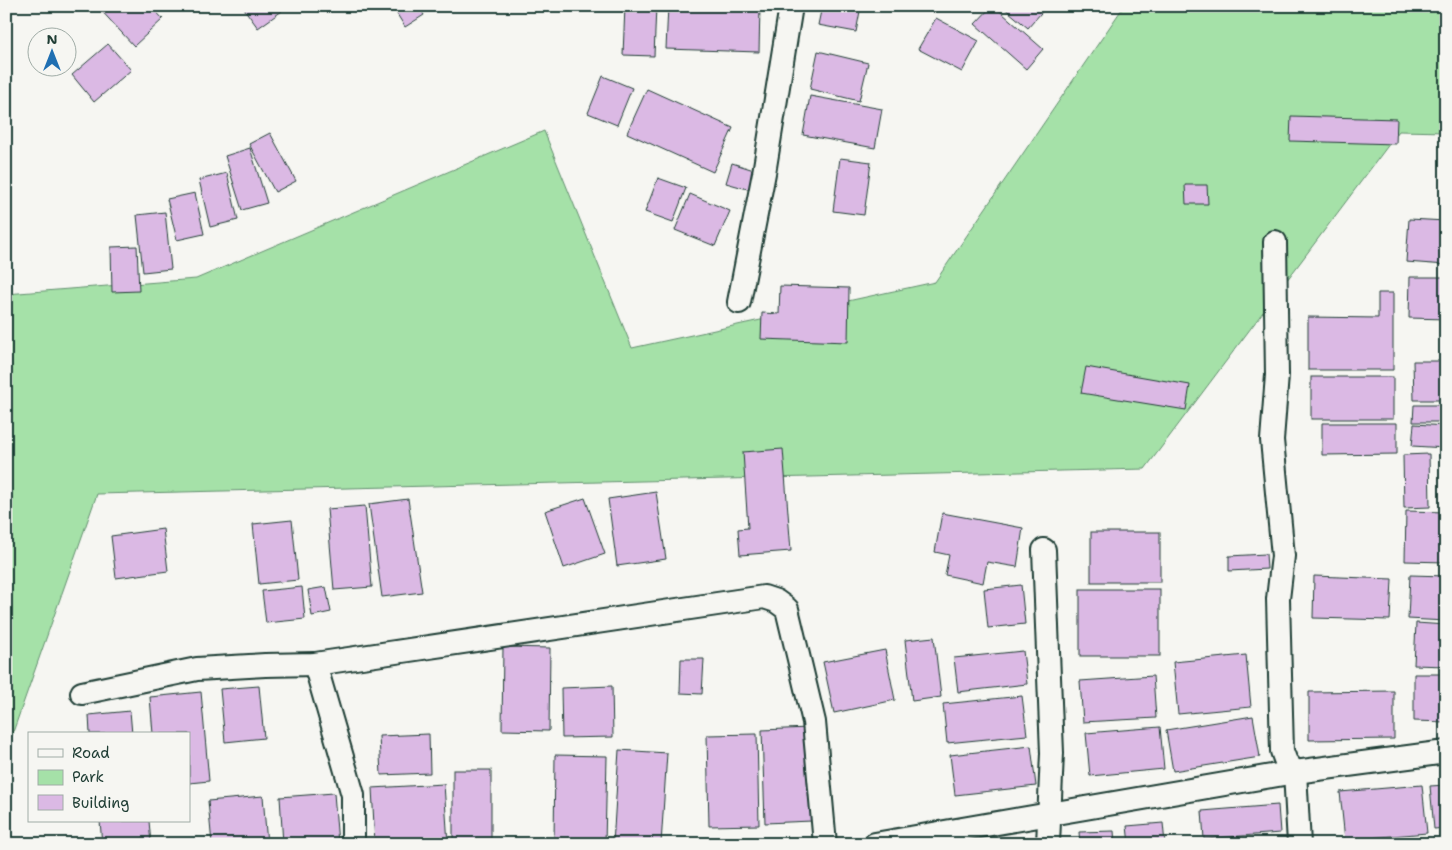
<svg xmlns="http://www.w3.org/2000/svg" width="1452" height="850" font-family="'Shantell Sans',sans-serif">
  <style>
    .green { fill: #a5e1a8; stroke: #628f6e }
    .building { fill: #dbb9e4; stroke: #1f3d34 }
    .lines { fill: none; stroke-linecap: round; stroke-linejoin: round }
    .minor-casing { stroke: #1f3d34; stroke-width: 26 }
    .minor { stroke: #f6f6f2; stroke-width: 22 }
  </style>
  <rect width="100%" height="100%" fill="#f6f6f2"/>
  <filter id="ink" filterUnits="userSpaceOnUse"><feTurbulence type="fractalNoise" baseFrequency=".02" numOctaves="2"/><feDisplacementMap in="SourceGraphic" scale="10" xChannelSelector="R" yChannelSelector="G"/><feConvolveMatrix kernelMatrix="1 2 1 2 8 2 1 2 1" color-interpolation-filters="sRGB"/></filter>
  <g filter="url(#ink)">
    <path class="green" d="M1124,6h322v126l-47,-1 -254,338 -1048,25 -91,258v-458l190,-15 348,-148 88,217 303,-66z"/>
    <g class="building">
      <path d="M97,6h54l12,13 -29,27z"/>
      <path d="M242,6h36l4,5 -24,17z"/>
      <path d="M392,6h27l5,9 -19,12z"/>
      <path d="M625,6h31l-2,50 -31,-1z"/>
      <path d="M668,6h92l-1,46 -93,-3z"/>
      <path d="M822,6h39l-5,26 -38,-7z"/>
      <path d="M992,6h2l49,43 -17,20 -51,-45z"/>
      <path d="M1002,6h45l-19,22z"/>
      <path d="M936,18l43,23 -17,31 -44,-23z"/>
      <path d="M108,44l23,26 -37,32 -22,-27z"/>
      <path d="M818,51l50,12 -9,38 -49,-12z"/>
      <path d="M603,76l29,12 -15,37 -29,-12z"/>
      <path d="M647,89l86,39 -20,44 -86,-39z"/>
      <path d="M810,96l72,13 -7,39 -72,-13z"/>
      <path d="M1291,116l106,3 -1,25 -106,-3z"/>
      <path d="M270,133l26,48 -21,11 -26,-48z"/>
      <path d="M250,148l17,55 -25,7 -17,-54z"/>
      <path d="M840,158l31,4 -7,53 -31,-4z"/>
      <path d="M732,163l25,8 -6,19 -25,-7z"/>
      <path d="M227,173l11,47 -28,7 -11,-47z"/>
      <path d="M658,178l28,10 -13,34 -28,-10z"/>
      <path d="M1185,185h22l1,19h-22z"/>
      <path d="M195,193l9,41 -27,6 -10,-41z"/>
      <path d="M690,194l40,17 -15,35 -40,-16z"/>
      <path d="M165,212l6,57 -28,3 -6,-57z"/>
      <path d="M1409,219l37,2v44l-40,-3z"/>
      <path d="M137,246l2,45 -27,1 -1,-45z"/>
      <path d="M1410,277h36v42l-37,-1z"/>
      <path d="M780,286l69,2 -1,54 -87,-3 1,-26 17,1z"/>
      <path d="M1378,293h15v77h-85v-53l70,1z"/>
      <path d="M1413,361h33v39h-32z"/>
      <path d="M1086,367l104,18 -4,25 -105,-17z"/>
      <rect x="1311" y="377" width="82" height="42"/>
      <path d="M1414,405h32v17h-33z"/>
      <path d="M1322,423h75v31l-75,1z"/>
      <path d="M1414,424l32,2v22l-34,-2z"/>
      <path d="M783,449l8,102 -51,4 -2,-26 10,-1 -5,-76z"/>
      <path d="M1429,454l1,53 -26,1 -1,-53z"/>
      <path d="M656,492l10,67 -49,7 -9,-67z"/>
      <path d="M585,498l20,56 -41,14 -19,-57z"/>
      <path d="M408,499l14,93 -40,5 -13,-93z"/>
      <path d="M365,506l7,81 -38,3 -7,-81z"/>
      <path d="M1406,511l40,1v50l-41,-1z"/>
      <path d="M942,513l81,15 -6,39 -30,-5 -4,21 -38,-8 4,-20 -14,-3z"/>
      <path d="M292,520l6,60 -39,4 -6,-60z"/>
      <path d="M163,529l5,42 -52,7 -5,-42z"/>
      <rect x="1091" y="532" width="69" height="50"/>
      <path d="M1266,554l1,15 -38,2v-15z"/>
      <path d="M1410,575l36,1v45l-38,-2z"/>
      <path d="M1314,576l78,3 -2,41 -77,-2z"/>
      <path d="M1021,585l4,39 -37,4 -4,-39z"/>
      <path d="M302,587l3,32 -39,4 -4,-32z"/>
      <path d="M326,587l5,25 -19,4 -4,-26z"/>
      <rect x="1080" y="589" width="80" height="67"/>
      <path d="M1416,623l30,2v41l-32,-1z"/>
      <path d="M934,637l7,60 -29,4 -7,-61z"/>
      <path d="M503,647l47,1 -1,83 -47,-1z"/>
      <path d="M885,650l10,50 -61,13 -11,-51z"/>
      <path d="M1023,651l4,33 -69,8 -4,-34z"/>
      <path d="M1246,655l5,52 -73,7 -5,-52z"/>
      <path d="M681,659h23l-2,35 -22,-1z"/>
      <path d="M1414,674h32v48l-32,-1z"/>
      <path d="M1153,676l3,42 -73,4 -3,-41z"/>
      <path d="M259,686l5,52 -39,4 -5,-53z"/>
      <path d="M612,686l1,51 -51,1 -1,-50z"/>
      <path d="M1394,691v48l-85,1v-48z"/>
      <path d="M201,692l8,89 -20,2v-49h-36l-3,-37z"/>
      <path d="M1022,696l5,39 -80,8 -4,-39z"/>
      <path d="M130,711l2,23h-42l-1,-19z"/>
      <path d="M1253,716l7,41 -87,14 -7,-41z"/>
      <path d="M1160,727l4,42 -74,7 -4,-43z"/>
      <path d="M809,728l3,93 -47,2 -3,-93z"/>
      <path d="M429,734l1,39 -49,2 -2,-39z"/>
      <path d="M757,734l2,91 -50,1 -2,-91z"/>
      <path d="M1031,746l5,40 -81,9 -5,-40z"/>
      <path d="M619,750l48,3 -6,91h-48z"/>
      <path d="M555,755l52,1 -2,88h-51z"/>
      <rect x="453" y="770" width="38" height="74"/>
      <path d="M444,784l4,60h-73l-3,-56z"/>
      <path d="M1422,785l5,48 -82,7 -5,-48z"/>
      <path d="M1446,785v43l-12,1 -4,-43z"/>
      <path d="M334,793l4,51h-55l-3,-47z"/>
      <path d="M263,796l4,48h-55l-4,-43z"/>
      <path d="M1278,805l2,28 -76,6 -2,-28z"/>
      <path d="M100,821h49l2,23h-49z"/>
      <path d="M1163,823l2,21h-36l-2,-18z"/>
      <path d="M1114,831l1,13h-35l-1,-12z"/>
    </g>
    <g class="lines">
      <g class="minor-casing">
        <g id="minor">
          <path d="M1275,242l2,133 -5,65 11,116 -5,43 4,152 4,11 9,10 4,72"/>
          <path d="M739,302l25,-129 27,-167"/>
          <path d="M1044,550l8,203 -4,91"/>
          <path d="M315,664l38,131v49"/>
          <path d="M82,693l115,-24 68,-4 50,-1 449,-67 12,4 11,8 27,113 11,122"/>
          <path d="M875,844l420,-72 151,-20"/>
        </g>
      </g>
      <use href="#minor" class="minor"/>
    </g>
  </g>
  <rect width="1452" height="850" fill="none" stroke="#f6f6f2" stroke-width="25"/>
  <rect x="12" y="12" width="1427" height="825" fill="none" stroke="#1f3d34" stroke-width="2" filter="url(#ink)"/>
  <rect x="28" y="732" width="162" height="90" fill="#f6f6f2" stroke="#a0aca6"/>
  <rect x="38" y="749" width="25" height="8" fill="#f6f6f2" stroke="#a0aca6"/>
  <text x="72" y="758" font-size="15" fill="#1f3d34">Road</text>
  <rect x="38" y="770" width="25" height="15" fill="#a5e1a8" stroke="#a0aca6"/>
  <text x="72" y="782" font-size="15" fill="#1f3d34">Park</text>
  <rect x="38" y="795" width="25" height="15" fill="#dbb9e4" stroke="#a0aca6"/>
  <text x="72" y="808" font-size="15" fill="#1f3d34">Building</text>
  <g transform="translate(52 52)"><circle r="24" fill="#f6f6f2" stroke="#a0aca6"/>
  <path d="M0-4L9 19L0 12L-9 19Z" fill="#1f6fb2"/>
  <text y="-8" font-size="14" font-weight="bold" text-anchor="middle" fill="#1f3d34">N</text>
  </g>
</svg>
